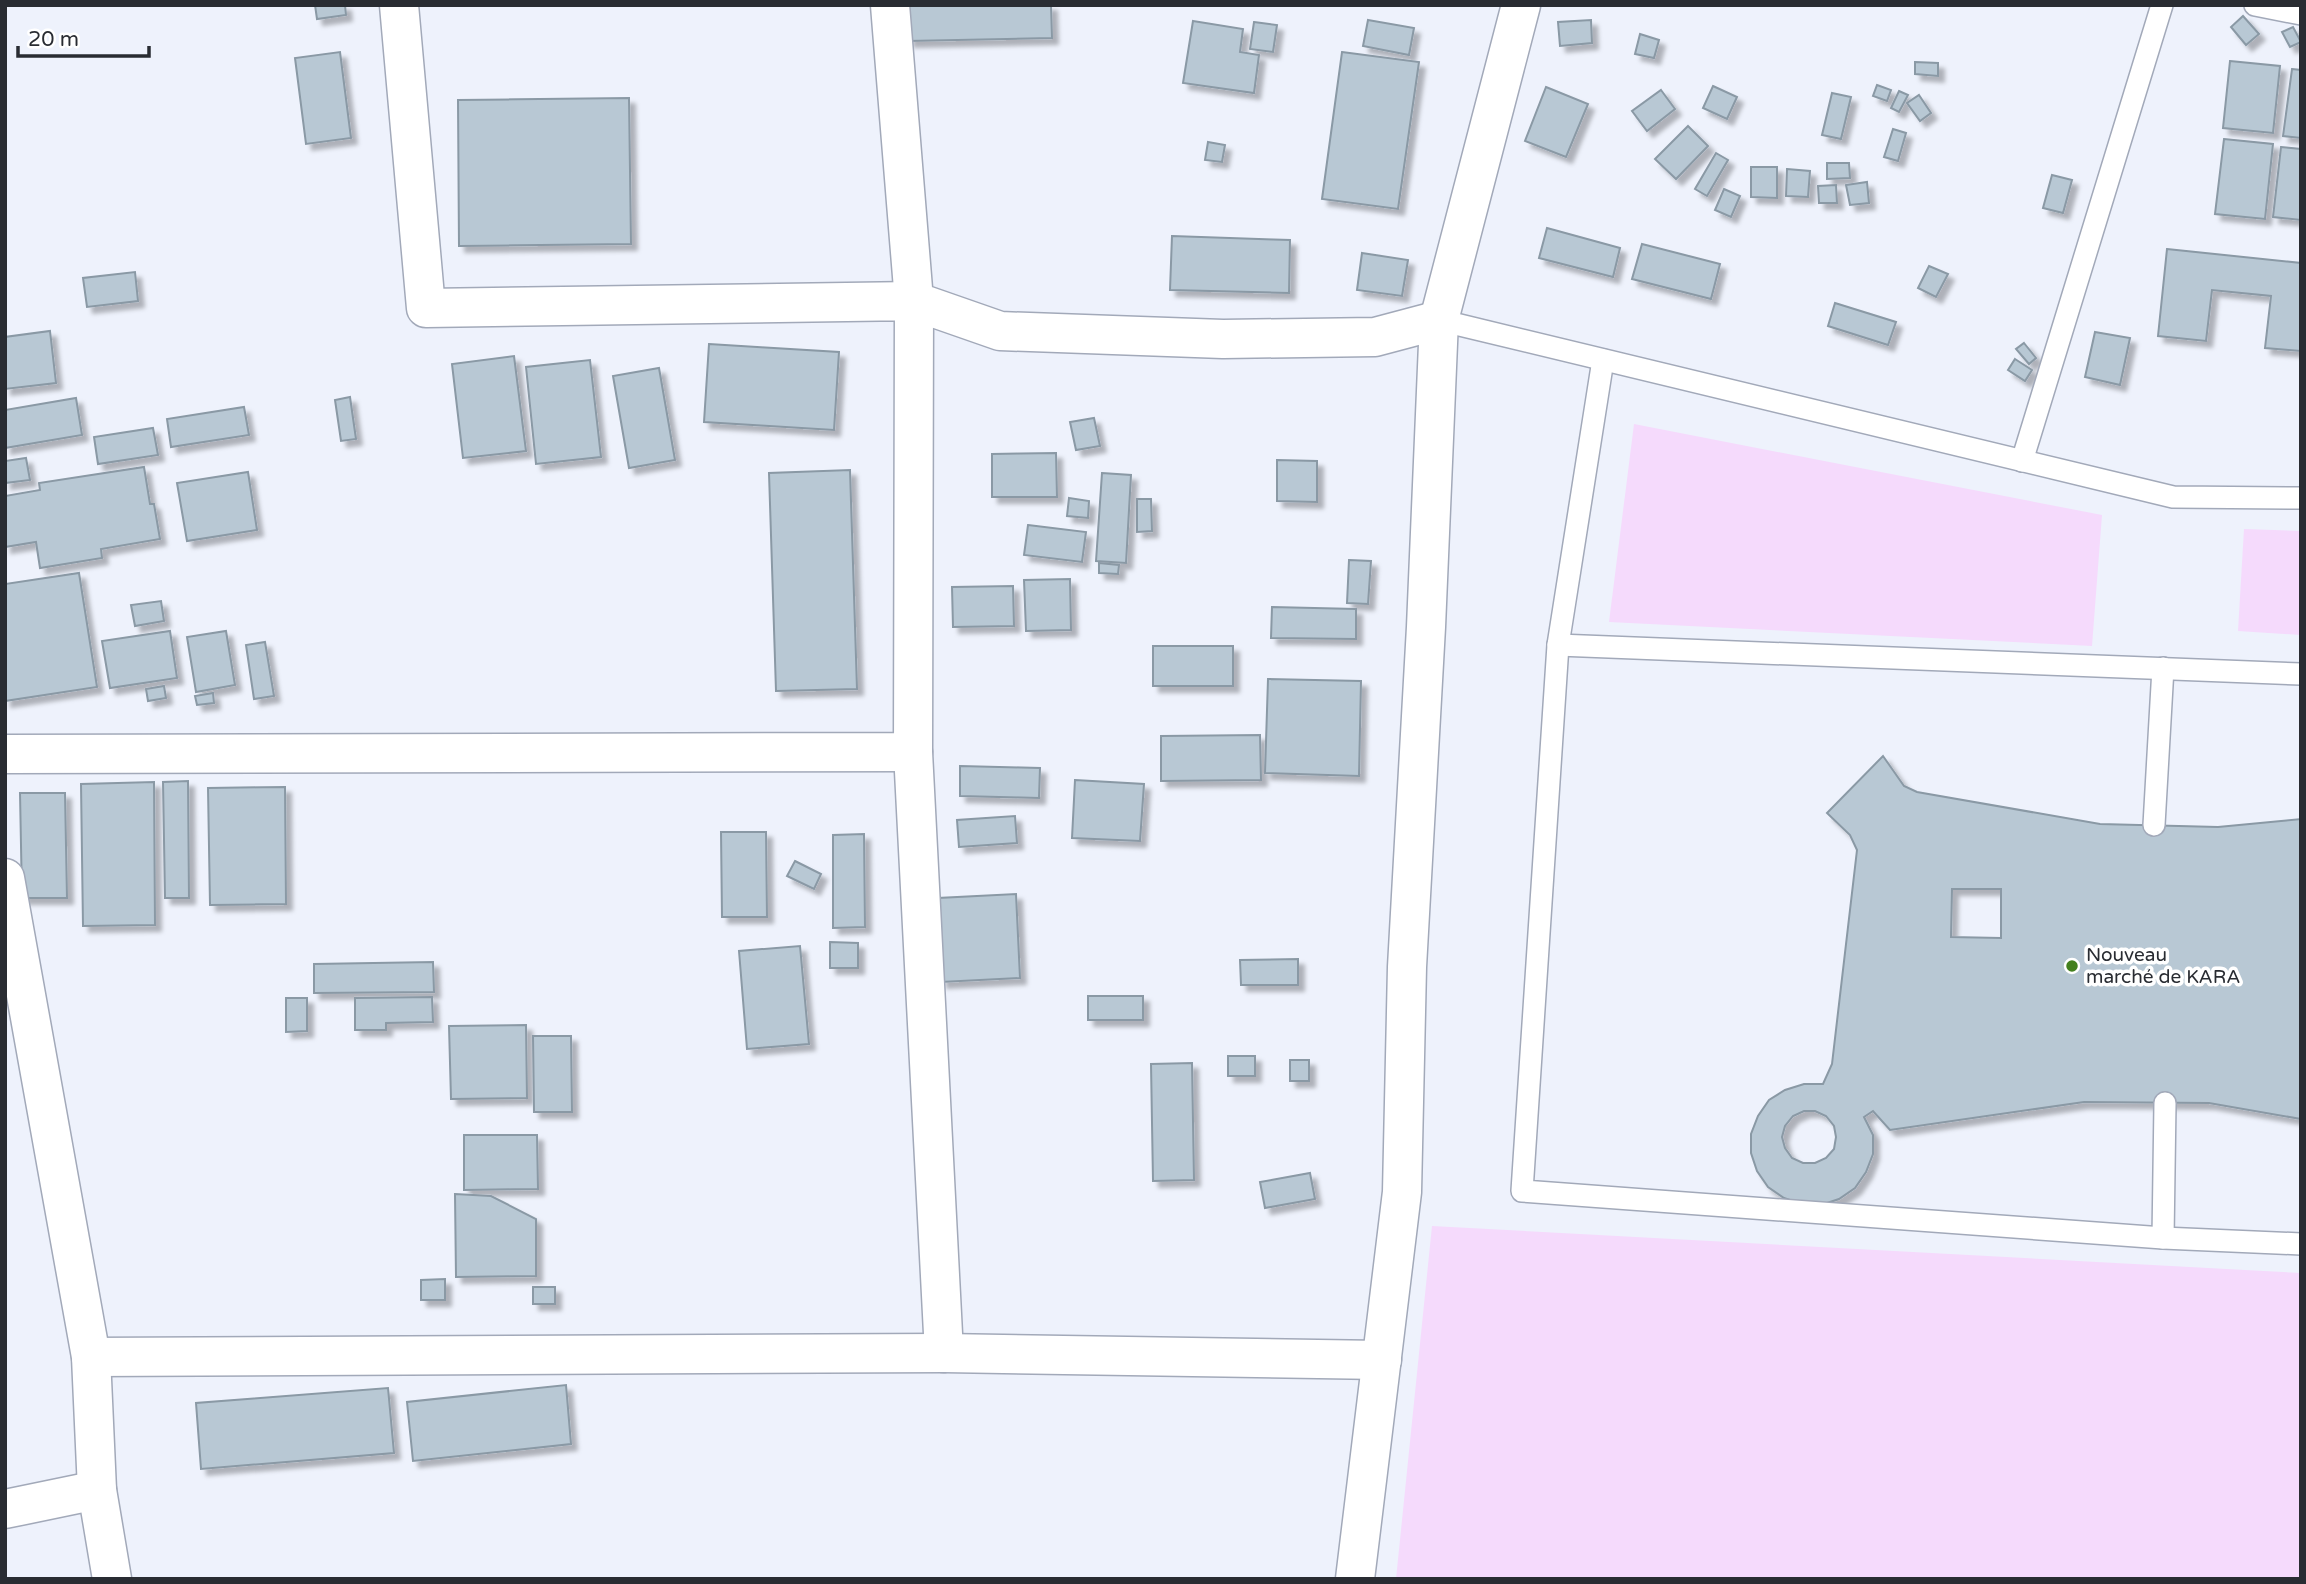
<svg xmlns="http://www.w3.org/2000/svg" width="2306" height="1584" font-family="'Varela Round',sans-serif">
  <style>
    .green { fill: #f5dafc }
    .building { fill: #b8c8d4; stroke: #8a99a5; stroke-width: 2; fill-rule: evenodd; filter: url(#shadow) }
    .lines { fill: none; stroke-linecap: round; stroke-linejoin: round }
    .service-casing { stroke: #a2a9b9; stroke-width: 24 }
    .minor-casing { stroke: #a2a9b9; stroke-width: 41 }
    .service { stroke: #fff; stroke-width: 21 }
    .minor { stroke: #fff; stroke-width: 38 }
    .poi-dot { fill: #43801e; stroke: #fff; stroke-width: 2.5 }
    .labels { text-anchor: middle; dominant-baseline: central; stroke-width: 7; stroke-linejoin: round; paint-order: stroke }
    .poi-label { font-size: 19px; fill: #292c32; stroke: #fff; text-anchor: start }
  </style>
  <defs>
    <filter id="shadow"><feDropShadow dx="6" dy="6" stdDeviation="2" flood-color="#0004"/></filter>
  </defs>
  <rect width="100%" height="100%" fill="#eef2fc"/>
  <g class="green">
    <path d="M1634,424l468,91 -10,131 -483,-24z"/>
    <path d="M2244,529l57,2v104l-63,-4z"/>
    <path d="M1432,1226l869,47v306h-905z"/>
  </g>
  <g class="building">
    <path d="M315,5h30l1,10 -29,4z"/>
    <path d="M907,5h144l1,33 -144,3z"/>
    <path d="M2243,16l16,18 -13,11 -15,-18z"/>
    <path d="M1368,20l46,8 -5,27 -46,-9z"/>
    <path d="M1591,20l1,23 -32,3 -2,-24z"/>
    <path d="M1193,21l50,8 -3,23 19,3 -5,38 -71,-10z"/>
    <path d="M1254,22l23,3 -4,27 -23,-3z"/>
    <path d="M2293,27l8,15 -11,5 -8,-15z"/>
    <path d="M1640,34l19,6 -5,18 -19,-4z"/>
    <path d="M340,52l11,86 -45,6 -11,-86z"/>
    <path d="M1342,52l77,10 -21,147 -76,-10z"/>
    <path d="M2230,61l50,5 -7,67 -50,-5z"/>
    <path d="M1915,62l23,1v13l-23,-2z"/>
    <path d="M2292,69l9,1v68l-18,-2z"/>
    <path d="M1877,85l14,5 -4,11 -14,-5z"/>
    <path d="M1713,86l24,11 -10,22 -24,-11z"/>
    <path d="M1546,87l42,17 -22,53 -41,-16z"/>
    <path d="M1661,90l14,19 -28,22 -15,-20z"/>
    <path d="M1899,91l9,4 -9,17 -8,-4z"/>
    <path d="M1832,93l19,4 -10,42 -19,-4z"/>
    <path d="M1919,95l12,18 -11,8 -13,-18z"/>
    <path d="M629,98l2,146 -172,2 -1,-146z"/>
    <path d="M1688,126l20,20 -32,33 -21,-20z"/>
    <path d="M1893,129l13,4 -8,28 -14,-4z"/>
    <path d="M2224,139l49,5 -8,75 -50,-5z"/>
    <path d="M1208,142l17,3 -3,17 -17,-2z"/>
    <path d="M2281,147l20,2v71l-28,-3z"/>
    <path d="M1716,153l12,7 -21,36 -12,-7z"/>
    <path d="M1827,163h22l1,15 -23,1z"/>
    <path d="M1751,167h26v31l-26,-1z"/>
    <path d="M1787,169l23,2 -2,26 -22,-1z"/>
    <path d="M2052,175l20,5 -9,33 -20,-5z"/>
    <path d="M1867,182l2,21 -19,2 -4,-20z"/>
    <path d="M1836,185l1,18h-18l-1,-17z"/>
    <path d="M1724,189l16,7 -9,21 -16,-7z"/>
    <path d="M1547,228l73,20 -7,29 -74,-19z"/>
    <path d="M1172,236l118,4 -1,53 -119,-3z"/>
    <path d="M1642,244l78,20 -9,35 -79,-20z"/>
    <path d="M2167,249l134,14v88l-36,-3 6,-52 -59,-6 -6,51 -48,-5z"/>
    <path d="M1362,253l46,7 -6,36 -45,-6z"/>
    <path d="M1929,266l19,8 -12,23 -18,-9z"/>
    <path d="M135,272l3,29 -51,6 -4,-29z"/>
    <path d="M1835,303l61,19 -8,23 -60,-19z"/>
    <path d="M50,331l6,52 -51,6v-52z"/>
    <path d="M2095,332l35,6 -10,47 -35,-8z"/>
    <path d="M2024,343l12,15 -7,6 -13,-15z"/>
    <path d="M709,344l130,8 -5,78 -130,-8z"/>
    <path d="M514,356l12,95 -63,7 -11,-94z"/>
    <path d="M2015,359l17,11 -7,11 -17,-11z"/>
    <path d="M590,360l11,97 -65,7 -10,-97z"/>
    <path d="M659,368l16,92 -46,8 -16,-92z"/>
    <path d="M350,397l6,42 -15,2 -6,-41z"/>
    <path d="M76,398l6,37 -77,13v-38z"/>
    <path d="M244,407l5,28 -78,12 -4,-28z"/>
    <path d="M1094,418l6,28 -24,4 -6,-28z"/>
    <path d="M153,428l5,27 -60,9 -4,-27z"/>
    <path d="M1056,453l1,44h-65v-43z"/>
    <path d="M26,458l4,22 -25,3v-22z"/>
    <path d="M1277,460l40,1v41l-40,-1z"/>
    <path d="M144,467l6,37h4l6,35 -59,10 1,9 -62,10 -4,-26 -31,5v-51l35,-6 -1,-7z"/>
    <path d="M850,470l7,219 -81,2 -7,-218z"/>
    <path d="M248,472l9,58 -70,11 -10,-58z"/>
    <path d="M1102,473l29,2 -5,88 -30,-2z"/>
    <path d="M1069,498l20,3 -1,17 -21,-2z"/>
    <path d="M1137,499h14l1,32 -15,1z"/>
    <path d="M1028,525l58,7 -4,30 -58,-7z"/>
    <path d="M1349,560l22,1 -3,43 -21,-1z"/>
    <path d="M1099,563l20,2 -1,9 -19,-1z"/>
    <path d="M79,573l18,114 -92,14v-117z"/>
    <path d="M1070,579l1,51 -45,1 -2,-51z"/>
    <path d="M1013,586l1,40 -61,1 -1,-40z"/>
    <path d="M161,601l3,20 -29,5 -4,-21z"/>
    <path d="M1272,607l84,2v30l-85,-1z"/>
    <path d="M170,631l7,47 -67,10 -8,-47z"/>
    <path d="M226,631l9,54 -39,7 -9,-55z"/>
    <path d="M265,642l9,54 -20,3 -8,-54z"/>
    <rect x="1153" y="646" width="80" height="40"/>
    <path d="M1268,679l93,2 -2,95 -94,-3z"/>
    <path d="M164,686l2,12 -18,3 -2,-12z"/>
    <path d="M213,693l1,10 -17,2 -2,-9z"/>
    <path d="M1260,735l1,45 -100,1v-45z"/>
    <path d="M1883,756l21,30 13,6 183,32 118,3 83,-8v300l-92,-16 -125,-1 -194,28 -17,-19 -9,6 9,18v19l-7,18 -11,16 -16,11 -18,6 -19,-1 -18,-6 -16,-11 -11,-16 -6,-18v-19l7,-18 11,-16 16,-10 19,-6h19l9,-20 25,-214 -7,-15 -23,-22zM1952,889h49v49l-50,-1zM1804,1111h11l11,5 8,10 2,11 -2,12 -8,9 -11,5h-12l-11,-5 -7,-10 -3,-11 3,-11 8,-10z"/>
    <path d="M960,766l80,2 -1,30 -79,-2z"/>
    <path d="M1075,780l69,4 -4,57 -68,-3z"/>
    <path d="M188,781l1,117h-24l-2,-116z"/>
    <path d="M154,782l1,143 -72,1 -2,-142z"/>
    <path d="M285,787l1,117 -76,1 -2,-117z"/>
    <path d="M20,793h45l2,105h-45z"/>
    <path d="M1015,816l2,27 -58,4 -2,-27z"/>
    <path d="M721,832h45l1,85h-45z"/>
    <path d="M864,834l1,93 -32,1v-93z"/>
    <path d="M795,861l26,13 -7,15 -27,-13z"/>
    <path d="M1016,894l4,84 -79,4 -3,-84z"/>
    <path d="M830,942l28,1v25h-28z"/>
    <path d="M800,946l9,98 -62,5 -8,-98z"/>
    <path d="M1298,959v26h-57l-1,-25z"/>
    <path d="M433,962l1,30 -120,1v-29z"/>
    <rect x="1088" y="996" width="55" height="24"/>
    <path d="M432,997l1,25 -47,1v7h-31v-32z"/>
    <path d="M286,998h21v33l-21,1z"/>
    <path d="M526,1025l1,73 -76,1 -2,-73z"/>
    <path d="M533,1036h38l1,76h-38z"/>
    <rect x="1228" y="1056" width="27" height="20"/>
    <rect x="1290" y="1060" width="19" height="21"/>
    <path d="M1192,1063l2,117 -41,1 -2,-117z"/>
    <path d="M464,1135h73l1,54 -74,1z"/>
    <path d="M1310,1173l5,26 -50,9 -5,-26z"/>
    <path d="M455,1194l36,2 45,23v57l-80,1z"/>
    <path d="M445,1279v21h-24v-20z"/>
    <rect x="533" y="1287" width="22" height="17"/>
    <path d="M566,1385l5,59 -158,17 -6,-59z"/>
    <path d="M388,1388l6,65 -193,16 -5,-66z"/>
  </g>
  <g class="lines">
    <g class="service-casing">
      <g id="service">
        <path d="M2255,5l46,9"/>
        <path d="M1439,320l734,177 128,1"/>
        <path d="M1603,360l-45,285 -36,546 641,47 138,6"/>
        <path d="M2022,461l140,-456"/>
        <path d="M1558,645l743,29"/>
        <path d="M2154,825l9,-157"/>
        <path d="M2163,1238l2,-135"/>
      </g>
    </g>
    <g class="minor-casing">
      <g id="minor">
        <path d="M890,5l24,296 86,30 223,8 152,-2 64,-17"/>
        <path d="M913,752l31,601"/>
        <path d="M5,754l908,-2 1,-451 -488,7 -27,-303"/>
        <path d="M5,878l86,479 6,133 15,89"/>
        <path d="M91,1357l853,-4 438,7"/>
        <path d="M5,1509l92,-19"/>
        <path d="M1355,1579l47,-387 5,-225 19,-340 13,-307 82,-315"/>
      </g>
    </g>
    <use href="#service" class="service"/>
    <use href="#minor" class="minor"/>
  </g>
  <circle class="poi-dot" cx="2072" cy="966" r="7"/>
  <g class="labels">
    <g class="poi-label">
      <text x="2086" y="955">Nouveau<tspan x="2086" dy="22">marché de KARA</tspan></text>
    </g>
  </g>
  <rect width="2306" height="1584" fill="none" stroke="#292c32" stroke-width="14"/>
  <path d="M18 46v10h131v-10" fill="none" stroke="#292c32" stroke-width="3.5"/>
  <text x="28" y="46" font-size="21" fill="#292c32" stroke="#ffffff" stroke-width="5" paint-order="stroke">20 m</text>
</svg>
